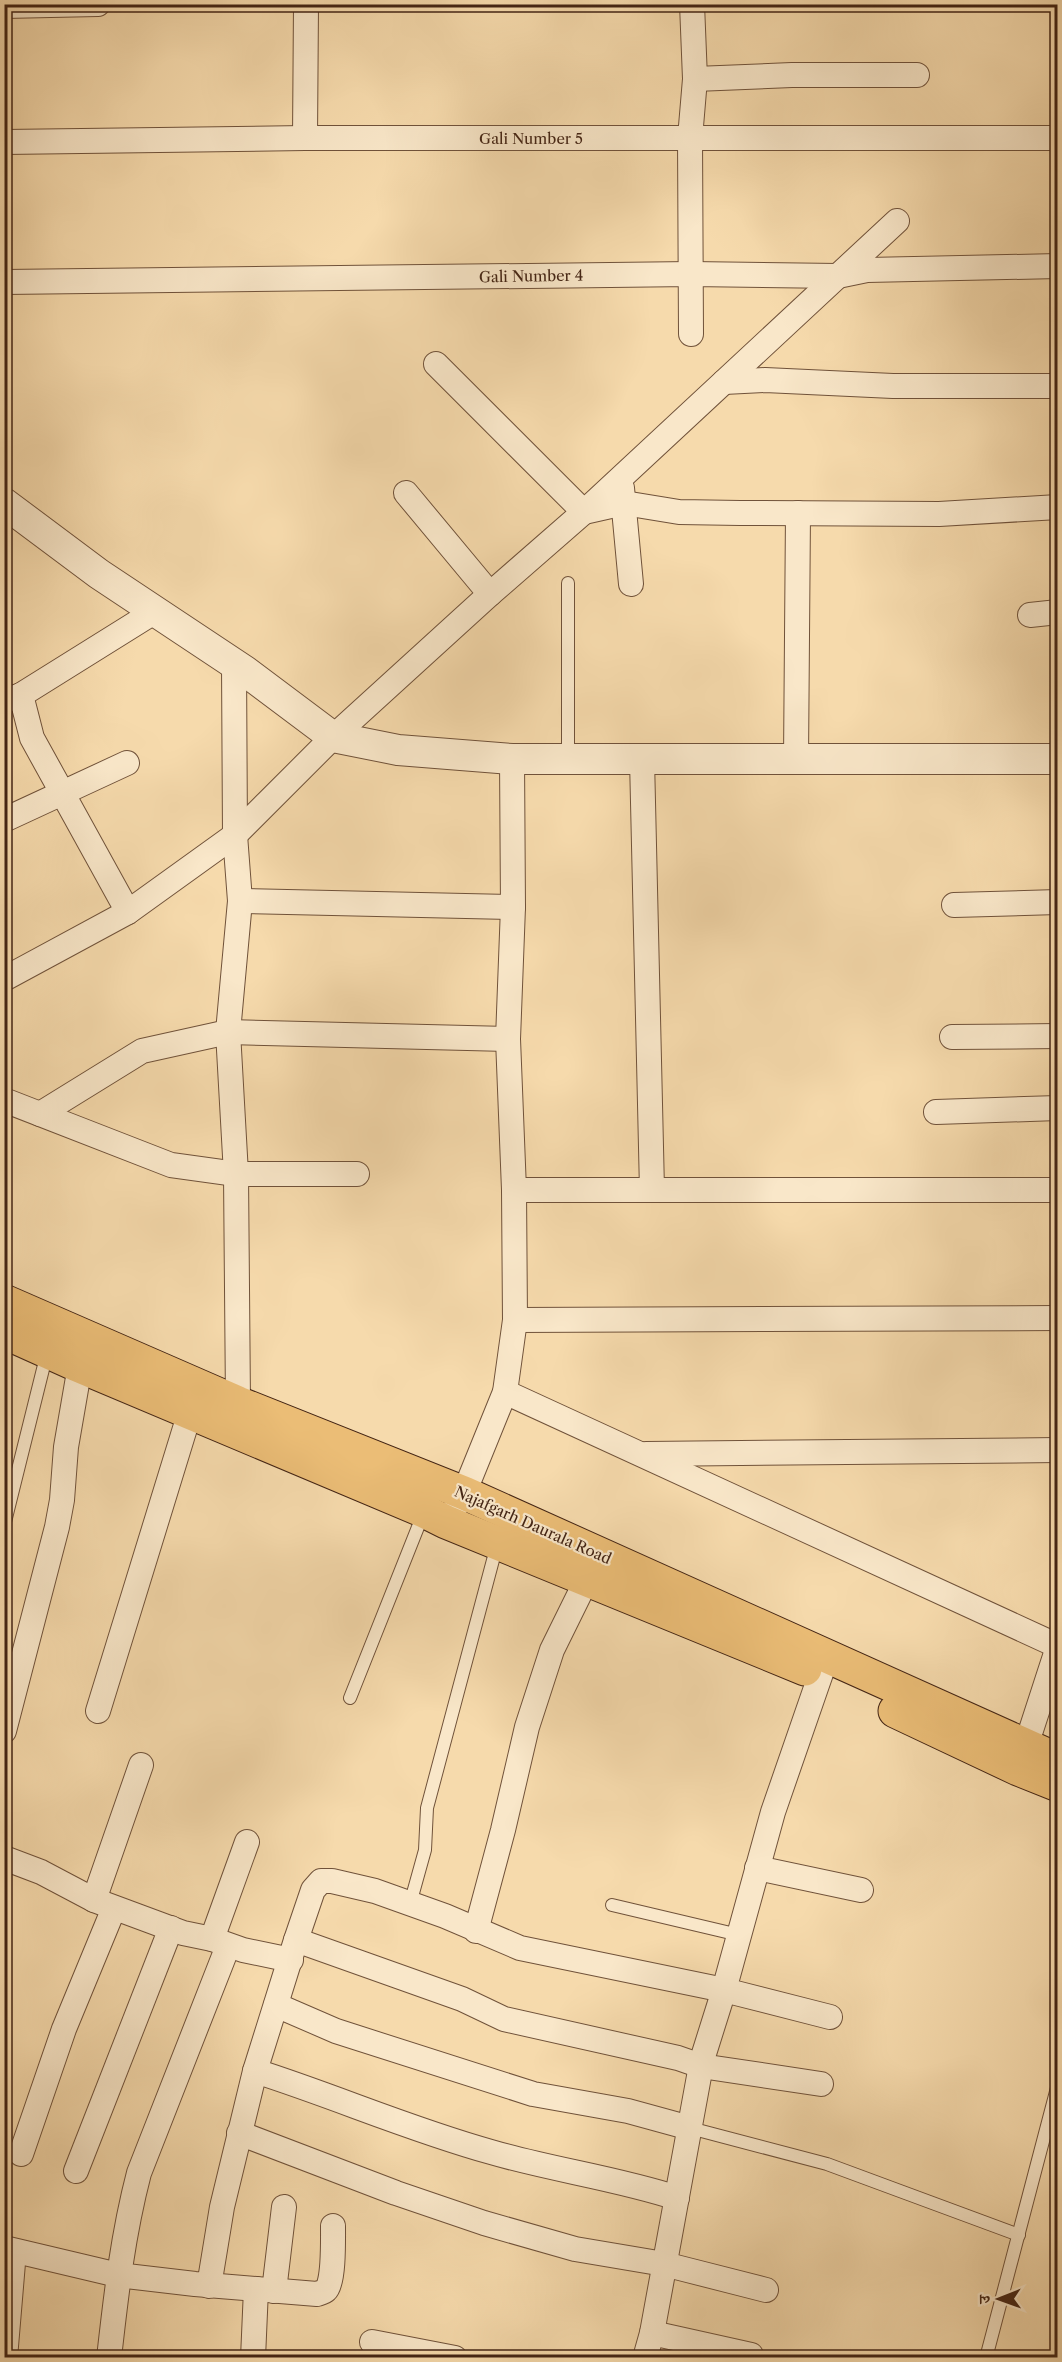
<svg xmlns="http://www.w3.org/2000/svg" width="1062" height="2362" font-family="'Libre Caslon Text','Noto Serif Devanagari',serif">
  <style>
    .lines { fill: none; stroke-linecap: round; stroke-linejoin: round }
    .service-casing { stroke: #70523a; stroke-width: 14 }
    .minor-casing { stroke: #70523a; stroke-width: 26 }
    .tertiary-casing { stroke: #70523a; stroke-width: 32 }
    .primary-casing { stroke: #432414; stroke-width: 35 }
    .service { stroke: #f9e7c9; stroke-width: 12 }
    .minor { stroke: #f9e7c9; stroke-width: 24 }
    .tertiary { stroke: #f9e7c9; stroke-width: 30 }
    .primary { stroke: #ebbd76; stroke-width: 33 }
    .labels { text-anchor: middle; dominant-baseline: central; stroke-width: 4.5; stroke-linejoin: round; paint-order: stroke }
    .street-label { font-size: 15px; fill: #432414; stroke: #f9e7c9 }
  </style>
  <rect width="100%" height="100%" fill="#f6daac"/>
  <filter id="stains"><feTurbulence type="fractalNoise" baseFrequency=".00333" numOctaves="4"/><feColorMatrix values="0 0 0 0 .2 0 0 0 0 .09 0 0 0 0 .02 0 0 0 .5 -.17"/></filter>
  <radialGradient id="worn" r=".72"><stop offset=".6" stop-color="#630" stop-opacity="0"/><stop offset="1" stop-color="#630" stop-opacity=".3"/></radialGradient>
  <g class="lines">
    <g class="service-casing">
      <g id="service">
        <path d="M568,583v176"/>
        <path d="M4,1526l43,-173"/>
        <path d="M350,1698l74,-186"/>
        <path d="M410,1904l15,-54 2,-42 70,-263"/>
        <path d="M612,1905l127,30"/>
        <path d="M690,2128l137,36 192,71"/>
        <path d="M986,2358l72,-274"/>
      </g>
    </g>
    <g class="minor-casing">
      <g id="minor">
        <path d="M4,6l94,-2"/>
        <path d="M695,79l97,-4h125"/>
        <path d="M305,138l1,-134"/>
        <path d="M4,142l301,-4h753"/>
        <path d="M4,282l687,-8 147,2 29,-6 191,-4"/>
        <path d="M691,334l-1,-196 5,-59 -3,-75"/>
        <path d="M436,364l148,148 40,-9 55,9 61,1 199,1 119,-7"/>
        <path d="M724,382l41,-2 128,6h165"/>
        <path d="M622,488l9,96"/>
        <path d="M406,493l84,101"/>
        <path d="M1030,615l28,-3"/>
        <path d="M234,664l1,171 5,66 -12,131 8,142 2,229"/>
        <path d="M21,695l11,43 96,174"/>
        <path d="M4,701l17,-6 133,-83"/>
        <path d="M642,759l10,431"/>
        <path d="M796,759l2,-246"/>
        <path d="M4,820l123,-57"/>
        <path d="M240,901l273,6"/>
        <path d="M954,905l104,-3"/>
        <path d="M4,979l124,-67 107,-77 98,-98 157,-143 94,-82 313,-291"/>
        <path d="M952,1037l106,-1"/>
        <path d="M4,1100l167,65 65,9h121"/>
        <path d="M936,1112l122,-4"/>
        <path d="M40,1114l102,-63 86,-19 280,7"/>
        <path d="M514,1190h544"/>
        <path d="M515,1320l543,-2"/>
        <path d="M505,1392l553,254"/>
        <path d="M646,1454l412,-4"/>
        <path d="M457,1505l7,-12 41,-101 10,-72 -1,-130 -6,-151 5,-132 -1,-148"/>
        <path d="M98,1711l92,-299"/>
        <path d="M4,1731l53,-204 5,-27 4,-53 14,-81"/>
        <path d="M1021,1761l37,-114"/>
        <path d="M4,1858l37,14 53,28 89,33 29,6 31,11 48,10"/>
        <path d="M757,1868l104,22"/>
        <path d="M94,1900l47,-135"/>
        <path d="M476,1931l27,-101 24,-103 25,-77 34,-69"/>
        <path d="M212,1939l35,-97"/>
        <path d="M296,1940l166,59 42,20 174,39 23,8 120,18"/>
        <path d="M276,2005l60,26 197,63 95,17 62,17"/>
        <path d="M255,2071c79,25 156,59 236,81 61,18 125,26 186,46"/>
        <path d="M239,2133l157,60 88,30 91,26 89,15 102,26"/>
        <path d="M21,2154l43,-125 50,-121"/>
        <path d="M76,2171l95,-243"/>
        <path d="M4,2248l114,27 77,9 122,10c3,-1 7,-2 9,-4 8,-7 7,-52 7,-64"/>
        <path d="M209,2286l13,-79 33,-136 41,-131 17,-50 8,-9h11l43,10 70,25 75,32 204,42 106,27"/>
        <path d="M274,2291l10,-84"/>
        <path d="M652,2333l99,22"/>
        <path d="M372,2342l83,16"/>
        <path d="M5,2358l9,-107"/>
        <path d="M109,2358c7,-63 14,-124 30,-185l89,-227"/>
        <path d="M253,2358l3,-69"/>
        <path d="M645,2358l7,-25 50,-273 22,-70 49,-178 54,-156"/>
      </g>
    </g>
    <g class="tertiary-casing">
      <path id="tertiary" d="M4,503l95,71 146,97 88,66 65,13 114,9h546"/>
    </g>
    <g class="primary-casing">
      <g id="primary">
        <path d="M4,1301l234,102 226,90 594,267"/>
        <path d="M4,1332l71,32 349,147 22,11 359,147"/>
        <path d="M895,1711l123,58 40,16"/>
      </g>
    </g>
    <use href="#service" class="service"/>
    <use href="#minor" class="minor"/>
    <use href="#tertiary" class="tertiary"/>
    <use href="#primary" class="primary"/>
  </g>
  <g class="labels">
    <g class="street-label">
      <text x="531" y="138">Gali Number 5</text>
      <text transform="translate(531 276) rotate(-1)">Gali Number 4</text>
      <text transform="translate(533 1525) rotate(24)">Najafgarh Daurala Road</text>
    </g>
  </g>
  <rect width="1062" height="2362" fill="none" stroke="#f6daac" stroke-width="24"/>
  <rect x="6" y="6" width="1050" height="2350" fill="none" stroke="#432414" stroke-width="3"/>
  <rect x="12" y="12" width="1038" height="2338" fill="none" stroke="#432414" stroke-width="1.5"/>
  <g transform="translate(999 2299) rotate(269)" stroke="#f9e7c9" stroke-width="4.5" paint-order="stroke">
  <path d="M0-4.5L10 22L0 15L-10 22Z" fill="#432414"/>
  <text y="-9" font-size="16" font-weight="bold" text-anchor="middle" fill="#432414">उ</text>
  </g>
  <rect width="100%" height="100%" filter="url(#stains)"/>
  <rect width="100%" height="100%" fill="url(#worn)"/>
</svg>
